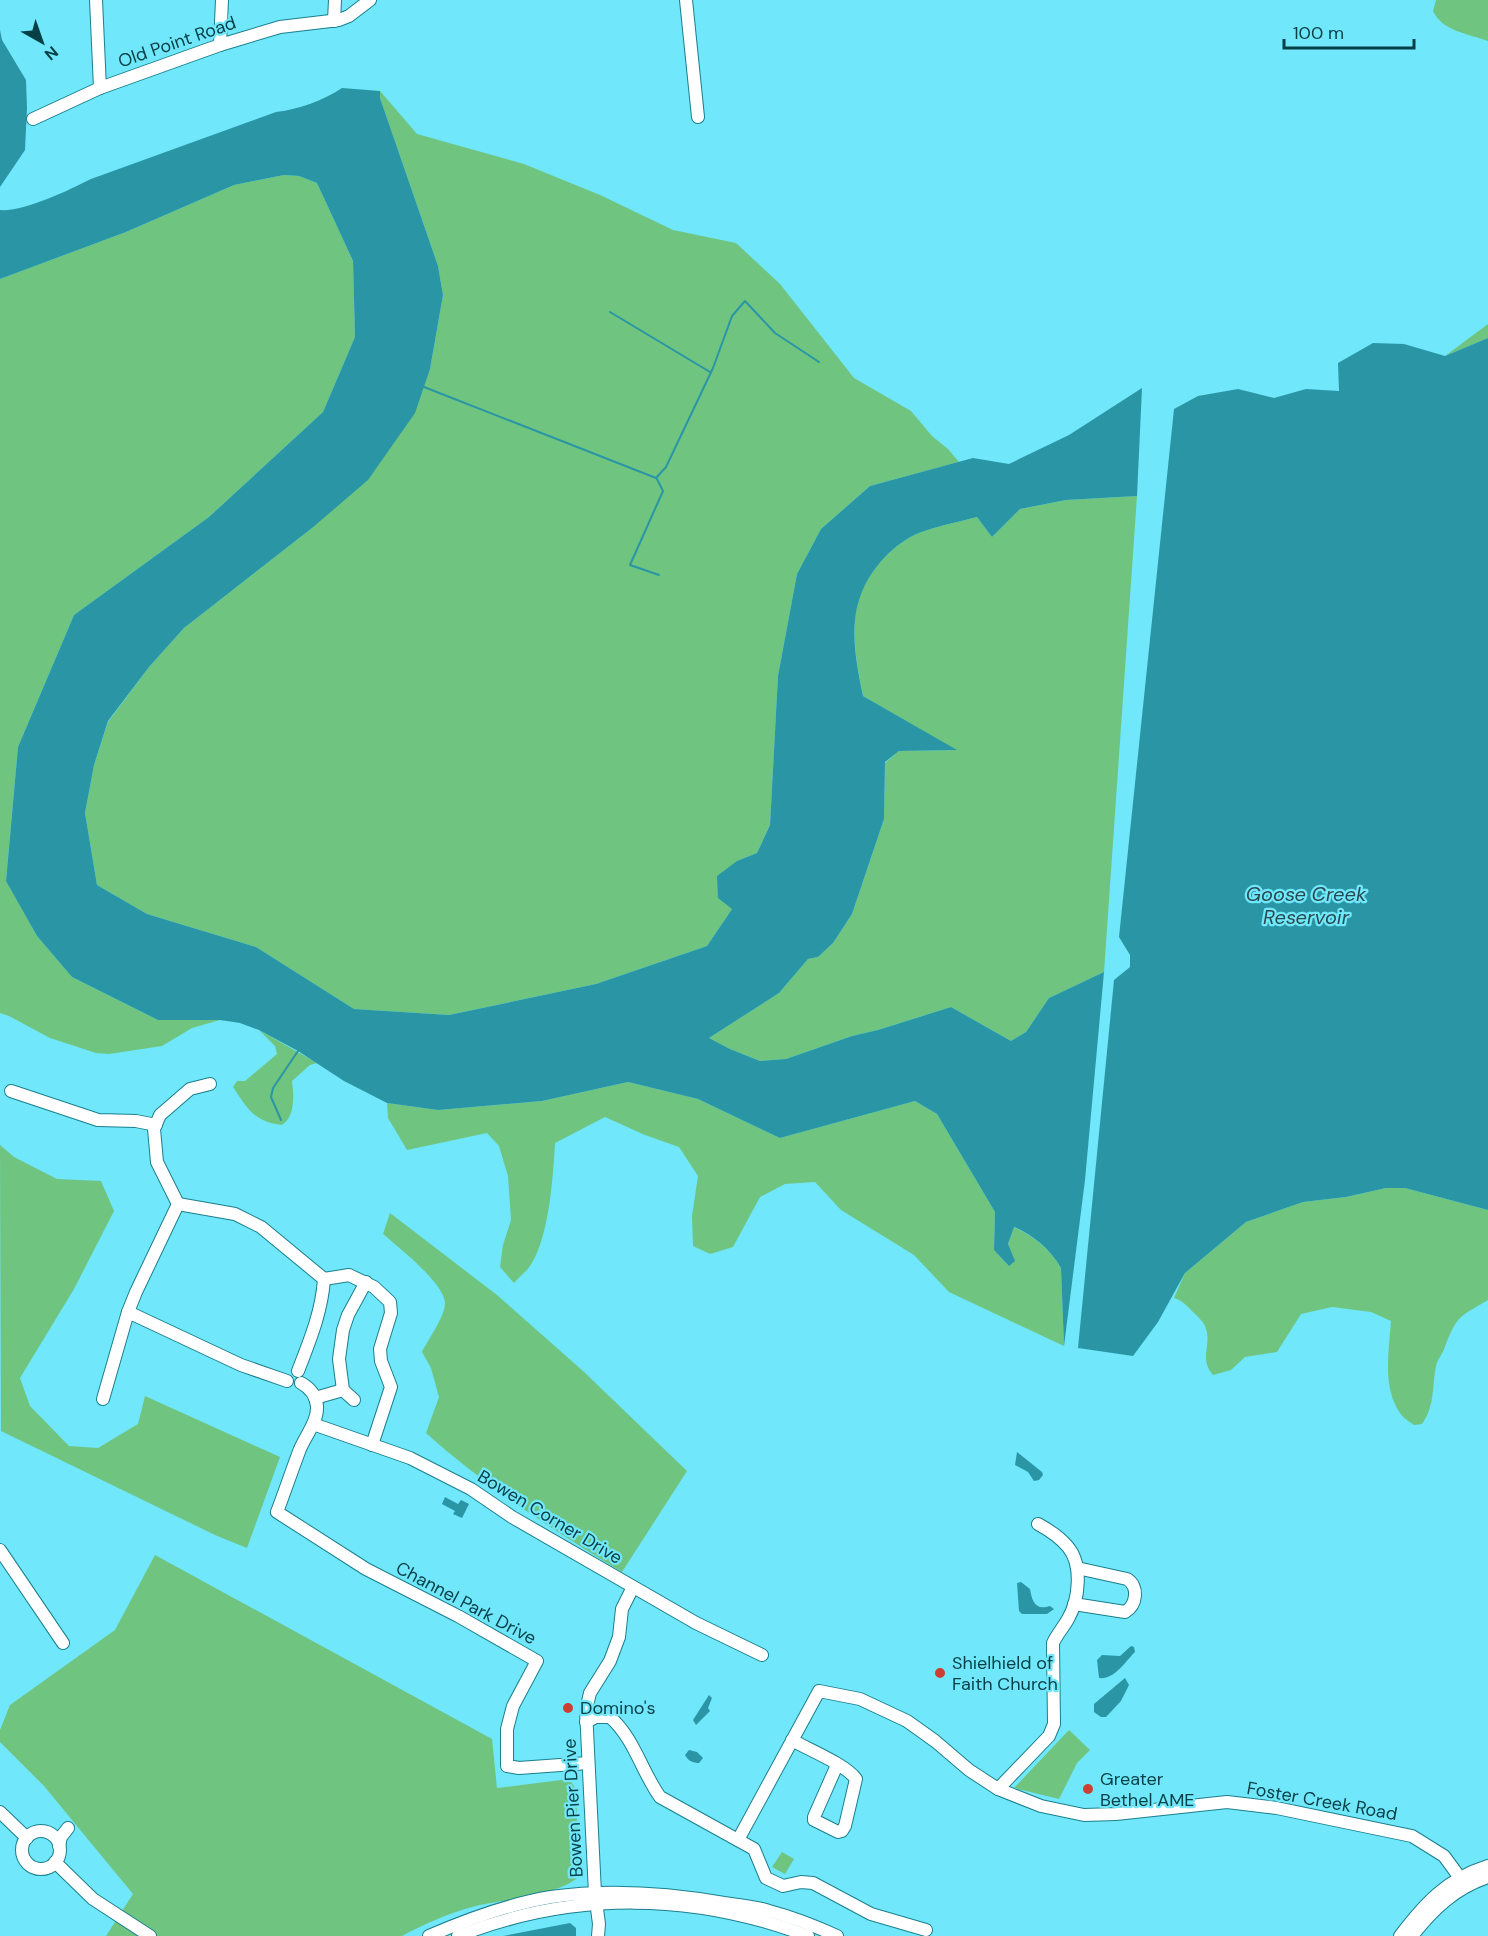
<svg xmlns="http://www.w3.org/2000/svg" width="1488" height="1936" font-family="'DM Sans',sans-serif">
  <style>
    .green { fill: #6fc480 }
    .water { fill: #2a96a5 }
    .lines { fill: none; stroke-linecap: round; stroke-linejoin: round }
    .stream { stroke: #2a96a5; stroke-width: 2 }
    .minor-casing { stroke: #1b7f8d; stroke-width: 14 }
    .minor { stroke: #fff; stroke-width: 12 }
    .poi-dot { fill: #cd3f33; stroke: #70e7fa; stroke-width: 2 }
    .labels { text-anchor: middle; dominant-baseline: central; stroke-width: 4.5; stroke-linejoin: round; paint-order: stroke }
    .street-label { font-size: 18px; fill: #063f46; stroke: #70e7fa }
    .poi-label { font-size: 18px; fill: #063f46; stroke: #70e7fa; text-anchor: start }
    .water-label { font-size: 20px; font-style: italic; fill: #2b4a4f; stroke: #70e7fa }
  </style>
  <rect width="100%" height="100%" fill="#70e7fa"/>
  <g class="green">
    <path d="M1436,0h52v41c-19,-7 -46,-10 -55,-30z"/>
    <path d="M380,91l37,43 107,30 76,31 73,35 63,13 44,41 74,94 57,33 21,25 16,13 11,13 -89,24 -49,43 -24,45 -19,102 -8,149 -13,28 -20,8 -5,48 -25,37 -111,38 -147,31 -95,-6 -98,-62 -109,-33 -50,-29 -12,-72 9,-48 14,-43 41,-55 35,-39 128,-100 118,-159 13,-74 -5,-29 -58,-168z"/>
    <path d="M284,175l15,1 18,7 36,78 2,76 -32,75 -114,105 -135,98 -56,132 -12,133 31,56 35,41 86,43h62l-28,8 -30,18 -53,8 -13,-1 -46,-15 -41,-22 -9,-3v-734l126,-47 108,-47z"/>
    <path d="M1488,324v14l-43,18z"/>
    <path d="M1137,496l-33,476 -55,26 -23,34 -15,9 -60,-34 -73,23 -26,6 -66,23 -26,2 -30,-12 -21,-11 70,-45 29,-34 10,-2 15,-14 19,-29 32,-95 1,-56 14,-12 57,-1 -93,-54c-10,-53 -19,-97 22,-139 10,-10 21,-19 34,-24 18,-7 39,-11 58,-16l15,20 28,-28 46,-9z"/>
    <path d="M259,1030l58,33 -7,2 -18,16c2,16 3,35 -10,44 -28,-3 -35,-17 -49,-38l4,-6h8l32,-27 -2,-8z"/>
    <path d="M628,1082l70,17 82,39 135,-37 22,13 58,98 -1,38 15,16 -1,-21 5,-18c19,7 38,23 48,41l3,78 -115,-54 -35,-37 -73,-45 -26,-28 -30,2 -25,13 -27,50 -23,7 -17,-8 -1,-30 6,-40 -19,-29 -34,-12 -40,-18 -50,26c-2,34 -6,101 -28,127 -4,4 -9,8 -13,13l-14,-16 3,-22 8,-25 -3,-44 -9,-30 -12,-13 -80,17 -19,-32 -1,-15 51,7 104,-9z"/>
    <path d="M0,1145l14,12 43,22 44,2 13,30 -40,78 -54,89 10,28 39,40 29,2 40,-24 7,-28 135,61 -33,91 -32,-13 -214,-104z"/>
    <path d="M1386,1188h19l83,22v90c-31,18 -31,16 -44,49 -2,6 -7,11 -8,17 -4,20 -1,40 -14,58l-8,1c-4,-3 -11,-7 -14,-12 -18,-26 -11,-62 -9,-92l-20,-9 -39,-5 -31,7 -24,38 -32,5 -14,13 -18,5c-15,-18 0,-30 -8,-49 -2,-5 -8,-10 -12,-14 -6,-6 -11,-12 -19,-14l11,-25 61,-51 57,-20 43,-5z"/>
    <path d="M390,1213l107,82 86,76 104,100 -65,101c-69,-42 -136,-85 -196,-139l13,-36 -8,-29 -9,-16c6,-12 24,-37 23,-50 -3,-21 -46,-54 -62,-68z"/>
    <path d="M155,1555l337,184 5,49 72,-9 7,10 3,87c-19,20 -80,24 -107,31 -25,7 -48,17 -70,29h-296l27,-42 -89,-108 -44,-44v-12l10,-25 105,-75z"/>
    <path d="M1069,1730l21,20 -13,13 -18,36 -45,-11z"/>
    <path d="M782,1852l12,7 -9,15 -13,-7z"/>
  </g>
  <g class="water">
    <path d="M0,30l2,10 24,40 1,28 -2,42 -25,37z"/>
    <path d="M342,88l38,3v7l58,168 5,29 -13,74 -15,44 -47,67 -56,48 -128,100 -35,39 -41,54 -14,44 -9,48 12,72 50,29 109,33 98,62 95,6 147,-31 111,-38 25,-37 -14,-11 -1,-22 20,-15 20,-8 13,-28 8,-149 19,-102 24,-45 49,-43 103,-28 36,6 60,-29 73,-47 -5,108 -71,4 -46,9 -28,28 -15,-20c-19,5 -40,9 -58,16 -13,5 -24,14 -34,24 -40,42 -33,86 -22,139l94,54 -58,1 -14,11 -1,57 -32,95 -19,29 -15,14 -10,2 -29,34 -70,45 21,11 30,12 26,-2 66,-23 26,-6 73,-23 60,34 15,-9 23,-34 55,-26 -19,208 -21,166 -3,-78c-10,-18 -29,-34 -47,-41l-6,17 7,17 -6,5 -15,-16 1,-38 -58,-98 -22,-13 -135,37 -82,-39 -70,-17 -86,19 -104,9 -51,-7 -43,-22 -46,-30 -39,-21 -19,-7 -20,-3h-62l-86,-43 -35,-41 -31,-55 12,-134 56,-132 135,-98 114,-105 32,-75 -2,-76 -36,-78 -18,-7 -15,-1 -50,10 -108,47 -126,47v-69c24,2 69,-20 91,-31l185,-67c24,-3 46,-11 66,-24z"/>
    <path d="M1488,338v872l-83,-22h-19l-40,9 -43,5 -57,20 -61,51 -27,49 -25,34 -55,-8 36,-368 16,-13v-12l-11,-18 55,-528 24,-13 40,-7 36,9 32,-9 33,2 -1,-28 35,-20 31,1 41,12z"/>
    <path d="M1017,1452l25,20 1,3 -4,5 -5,1 -6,-9 -13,-7z"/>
    <path d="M445,1497l13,7 3,-4 8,4 -7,14 -9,-4 2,-3 -13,-7z"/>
    <path d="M1021,1582l9,7c2,12 5,22 20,17l4,3 -7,5h-25l-3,-3 -2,-28z"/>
    <path d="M1131,1646l3,1 1,5c-10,10 -21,28 -36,26l-2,-18 5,-5 18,1z"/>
    <path d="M1125,1678l4,7 -8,16 -15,16h-5l-7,-5v-8z"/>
    <path d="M709,1695l3,3 -4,10 2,3 -14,14 -3,-5z"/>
    <path d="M689,1750l8,2 6,6 -4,5c-6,0 -11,-2 -14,-8z"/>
    <path d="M570,1923l6,5v8h-73z"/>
  </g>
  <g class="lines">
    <g class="stream">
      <path d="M610,312l100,60"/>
      <path d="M424,387l232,91 10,-11 47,-99 19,-52 13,-15 30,32 44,29"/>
      <path d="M657,479l6,12 -33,74 29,10"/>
      <path d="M281,1120l-10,-23 2,-9 25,-37"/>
    </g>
    <g class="minor-casing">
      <g id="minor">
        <path d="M96,0l4,88"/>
        <path d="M686,0l12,117"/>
        <path d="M334,21l1,-21"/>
        <path d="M220,45l2,-45"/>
        <path d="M33,119l67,-31 120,-43 60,-18 59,-7 10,-4 21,-16"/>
        <path d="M11,1091l87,29 38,1 20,4"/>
        <path d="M178,1204l-42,88 -8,20 113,53 46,16"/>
        <path d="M178,1204l57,10 26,13 63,52c-2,32 -14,61 -26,92"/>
        <path d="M178,1204l-21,-42 -3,-33 6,-14 30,-26 20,-5"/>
        <path d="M324,1279l25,-4 25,12 16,15 1,11 -11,36 1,12 10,26 -19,58"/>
        <path d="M301,1383c9,5 15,12 16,23 1,15 -11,29 -17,43 -8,21 -15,42 -23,63l89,57 92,47 79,45 -24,45 -6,23v37l12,2 69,-5"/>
        <path d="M315,1398l28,-8"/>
        <path d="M103,1399l25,-87"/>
        <path d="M354,1400l-11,-10 -4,-31 4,-29 5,-15 18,-33"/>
        <path d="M313,1424l97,34 61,31 41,28 184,106 66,32"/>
        <path d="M0,1550l63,93"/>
        <path d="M1074,1604l51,8c12,-7 14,-26 2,-33l-50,-11"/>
        <path d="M586,1722l10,-5h14c24,21 32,55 50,80l94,52 12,29 17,8 18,-4 12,1 58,31 55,16"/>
        <path d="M792,1740c17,10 53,24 64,39l-11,47 -3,5 -4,1 -24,-12v-3l23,-52"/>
        <path d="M998,1789l51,-53 5,-12 -1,-81c4,-9 10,-15 15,-24 11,-19 15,-54 0,-72 -8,-10 -19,-17 -30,-23"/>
        <path d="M0,1812l27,26"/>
        <circle cx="41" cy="1850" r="19"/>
        <path d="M738,1840l81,-149 41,8 47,22 28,20 34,29 29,19 43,17 43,9 32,-1 111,-12 50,6 135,28 32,20 22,30"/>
        <path d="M59,1846l2,-9 7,-9"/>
        <path d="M55,1862l38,37 57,37"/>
        <path d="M429,1936c39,-17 80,-32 122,-39 57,-8 116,-4 173,6 15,2 30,3 45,8 23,6 46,15 68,25"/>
        <path d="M458,1936c115,-45 235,-44 350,0"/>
        <path d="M598,1936l1,-12 -4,-31 -9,-183 4,-17 20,-32 9,-24 3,-28 11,-22"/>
        <path d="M1400,1936c25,-33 47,-57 88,-70"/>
        <path d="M1412,1936c21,-27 43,-48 76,-59"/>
      </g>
    </g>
    <use href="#minor" class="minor"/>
  </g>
  <g class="poi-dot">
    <circle cx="940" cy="1673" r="6"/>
    <circle cx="568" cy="1708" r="6"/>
    <circle cx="1088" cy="1789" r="6"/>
  </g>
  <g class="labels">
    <g class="street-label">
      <text transform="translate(177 42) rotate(-19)">Old Point Road</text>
      <text transform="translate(550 1517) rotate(31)">Bowen Corner Drive</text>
      <text transform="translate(466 1603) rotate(28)">Channel Park Drive</text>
      <text transform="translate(1322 1801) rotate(10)">Foster Creek Road</text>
      <text transform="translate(573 1808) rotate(-93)">Bowen Pier Drive</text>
    </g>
    <g class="poi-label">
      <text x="952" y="1663">Shielhield of<tspan x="952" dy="21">Faith Church</tspan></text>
      <text x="580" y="1708">Domino's</text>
      <text x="1100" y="1779">Greater<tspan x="1100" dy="21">Bethel AME</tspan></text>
    </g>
    <g class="water-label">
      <text x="1306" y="894">Goose Creek<tspan x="1306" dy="23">Reservoir</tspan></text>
    </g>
  </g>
  <g transform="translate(42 42) rotate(140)" stroke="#70e7fa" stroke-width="4.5" paint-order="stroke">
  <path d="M0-4.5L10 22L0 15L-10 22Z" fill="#063f46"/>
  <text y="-9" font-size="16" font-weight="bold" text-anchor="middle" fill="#063f46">N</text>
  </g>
  <path d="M1284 39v9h130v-9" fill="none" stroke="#063f46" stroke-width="3"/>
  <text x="1293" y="39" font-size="18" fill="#063f46" stroke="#70e7fa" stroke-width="4.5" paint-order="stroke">100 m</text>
</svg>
